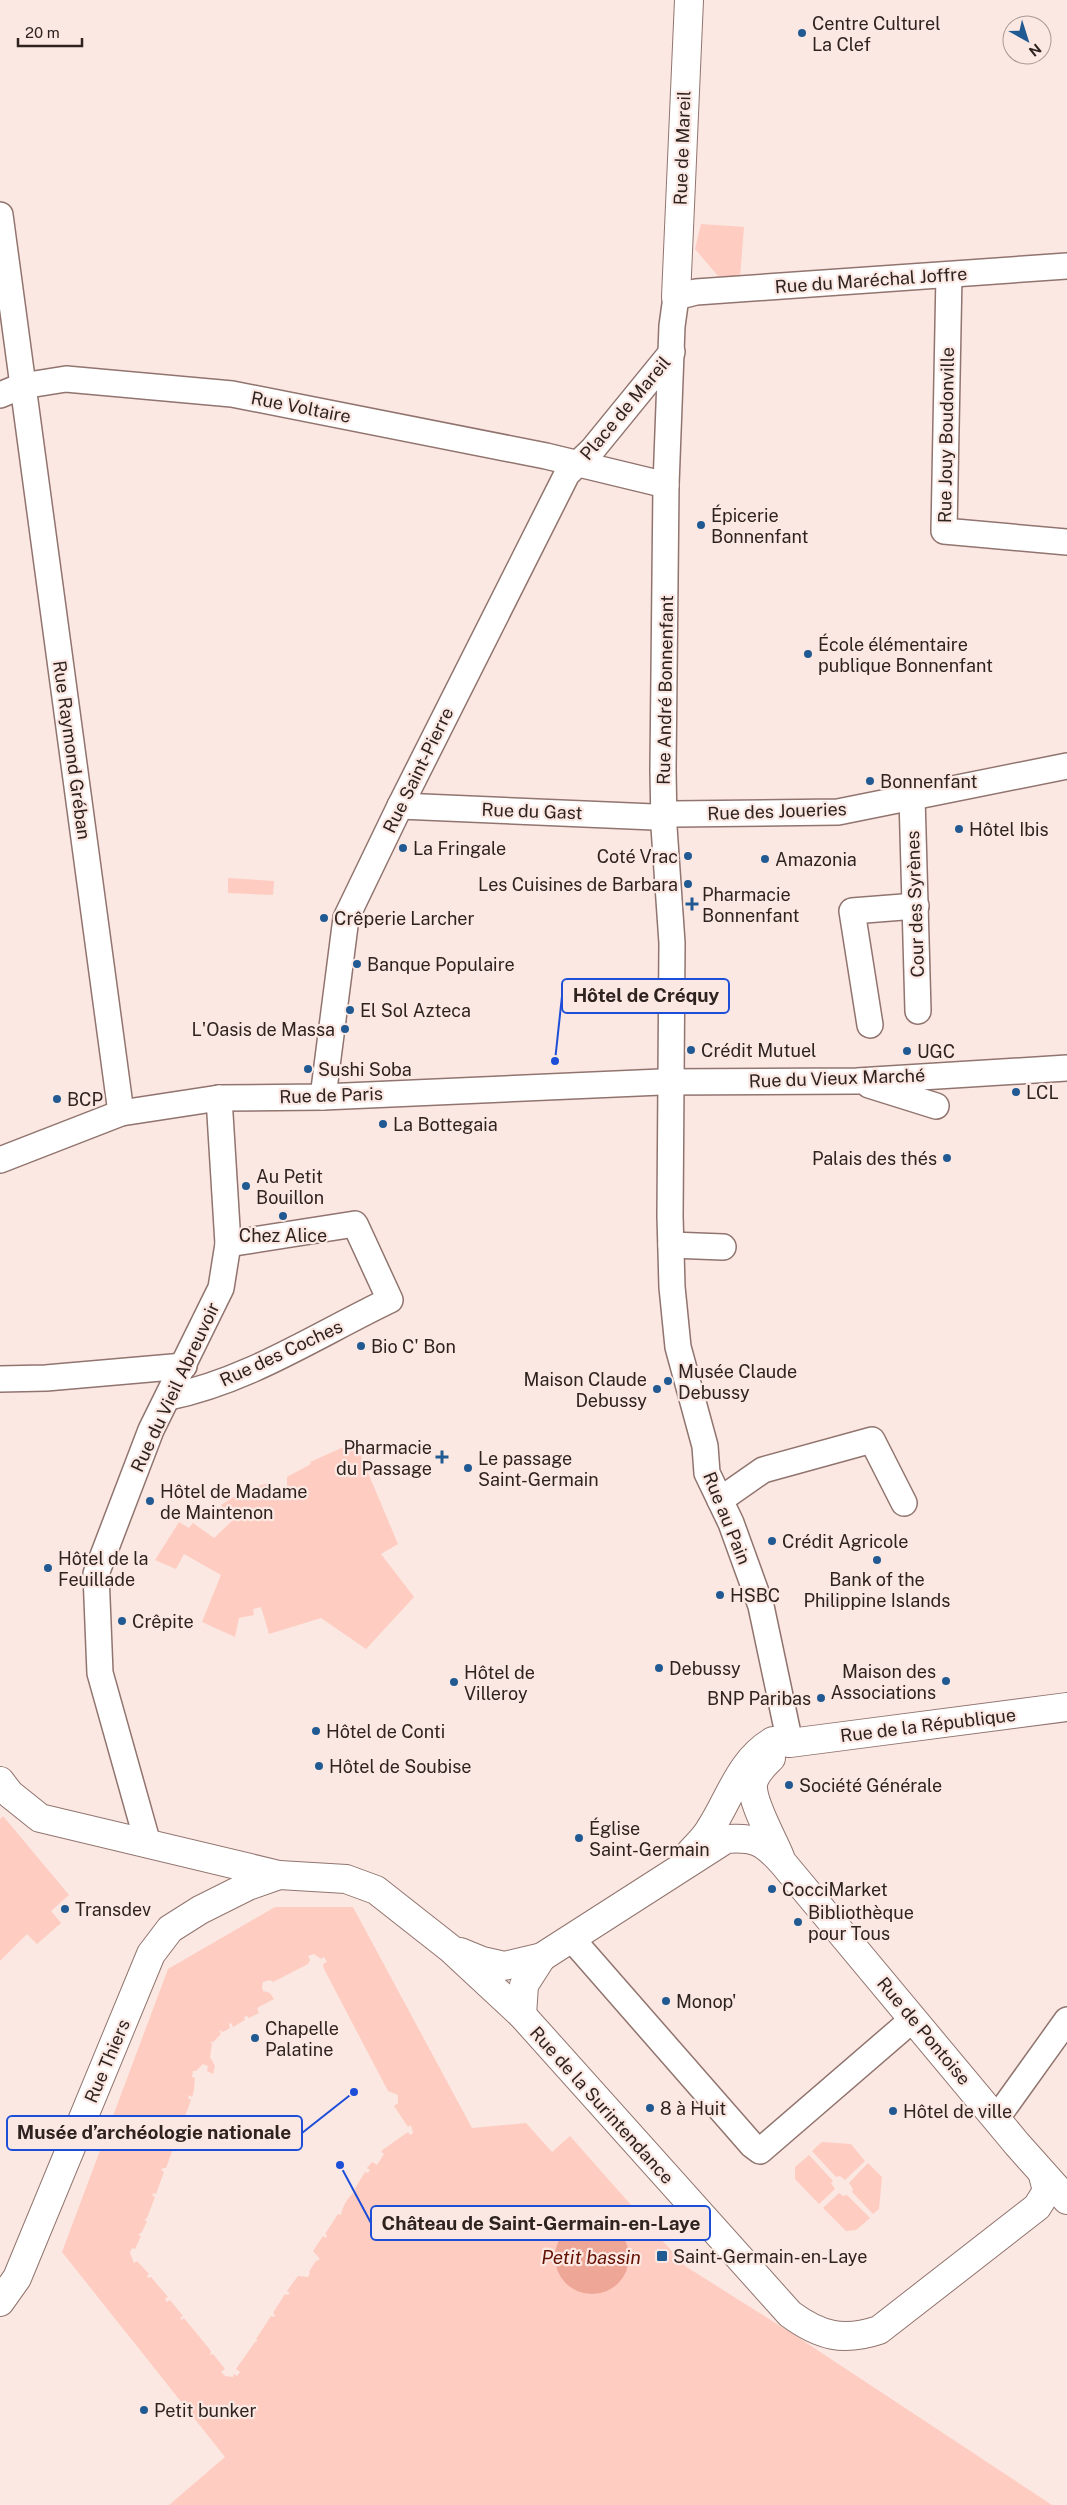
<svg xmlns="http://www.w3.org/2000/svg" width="1067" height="2505" font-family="'Public Sans',sans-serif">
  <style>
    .green { fill: #feccc0; fill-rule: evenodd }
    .water { fill: #eea696 }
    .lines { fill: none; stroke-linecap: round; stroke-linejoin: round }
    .street-casing { stroke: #91746e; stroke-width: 28 }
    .secondary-casing { stroke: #91746e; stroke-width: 30 }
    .street { stroke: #fff; stroke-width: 25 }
    .secondary { stroke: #fff; stroke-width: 28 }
    .poi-dot { fill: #215a92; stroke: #fbe8e3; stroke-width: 2 }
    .labels { text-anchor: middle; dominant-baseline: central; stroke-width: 4.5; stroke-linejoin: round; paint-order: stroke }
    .poi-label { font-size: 18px; fill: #2f2320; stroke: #fbe8e3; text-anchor: start }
    .street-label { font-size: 18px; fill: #2f2320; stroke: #fbe8e3 }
    .water-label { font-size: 19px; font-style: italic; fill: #651102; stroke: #fbe8e3 }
    .leader { fill: none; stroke: #1d4ed8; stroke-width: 2 }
    .callout-dot { fill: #1d4ed8; stroke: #fbe8e3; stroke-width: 2 }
    .callout { fill: #fbe8e3; stroke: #1d4ed8; stroke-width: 2 }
    .callout-label { font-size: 19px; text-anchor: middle; font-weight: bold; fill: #2f2320 }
  </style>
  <rect width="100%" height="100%" fill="#fbe8e3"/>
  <g class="green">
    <path d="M701,224l43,3 -4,51 -22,-2 -23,-27z"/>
    <path d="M228,878l46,3 -1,14 -45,-2z"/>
    <path d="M355,1442l43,102 -17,10 33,43 -48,52 -45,-31 -52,16 -8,-27 -8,2 1,6 -15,3 -4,19 -33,-15 19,-47 -37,-21 -8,15 -21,-9 24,-38 10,6 4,-5 21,15 19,-18 -12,-15 26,-16 18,-5 3,1 9,12 10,-7v-13l24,-13 -1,-2z"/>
    <path d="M3,1816l66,79 -18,16 10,12 -24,21 -10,-10 -27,27v-142z"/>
    <path d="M275,1907h78l119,221 54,-5 26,29 18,-16 115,130 111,70 256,169h-883l56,-48 -163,-205 106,-283zM314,1954l7,5 3,-2 3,5 -4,2 1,5 64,122 10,4v8l-4,3 14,21 3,-2 2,8 -3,2 -2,-3 -27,19 3,3 -7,11 -5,-3 -5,6 3,2 -2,3 -3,-1 -11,18 2,1c-7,4 -14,16 -15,24l-3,-1 -13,20 2,1 -1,3 -3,-2 -10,15 7,8 -5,3 -6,10 1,1 -2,4 -10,-1 -11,15 3,2 -2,2 -3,-1 -12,19 2,2 -1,2 -3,-1 -15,23 2,2 -3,1 -19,27 4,3 -3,4 -3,-2 -1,3 -8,-1 -4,-4 4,-3 -12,-15 -3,1 1,-4 -27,-33 -2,2 -2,-2 3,-2 -13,-16 -3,2 -2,-3 3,-2 -17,-20 -3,1 -1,-2 2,-2 -12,-13 -3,2 -4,-10 2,-5 3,1 6,-13 -3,-1 4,-3 5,-11 -3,-1 3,-2 8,-21 -3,-2 2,-2 2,1 8,-22 -3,-2 2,-2h3l8,-22 -3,-1 1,-3 3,1 7,-18 -4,-2 2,-2 3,1 8,-22 -3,-2 1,-3 3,2c3,-7 2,-13 3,-19l-3,-1 1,-6h3l7,-7 5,2 -1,5 6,3 2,-8 -5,-9 2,-13 -2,-2h3l8,-8 -2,-4 4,2 7,-4 -1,-4 2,-1 2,4 12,-7 -1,-3 3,-1 2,2 10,-5 -2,-5 17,-9 -4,-6 -7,-2 -1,-4 1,-5 7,-2 3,2 35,-18 2,-4 -2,-4z"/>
    <path d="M822,2142l29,2 14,17 -20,19 -5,-4 -4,1 -24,-26z"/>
    <path d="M809,2155l24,26 -2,2 4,6 -16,15 -24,-25v-12z"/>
    <path d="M868,2163l14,14 -3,32 -6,5 -21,-22 1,-3 -4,-6z"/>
    <path d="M839,2193l4,3 4,-1 23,23 -14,12 -10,1 -23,-23z"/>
  </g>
  <circle class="water" cx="592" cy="2257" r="37"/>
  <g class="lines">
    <g class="street-casing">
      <g id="street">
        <path d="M0,215l121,898"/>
        <path d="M949,275l-5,256 123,11"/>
        <path d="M0,395l22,-9 44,-7 166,15 314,62 120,29"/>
        <path d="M912,797l6,214"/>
        <path d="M400,806l254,11 20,-3 164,-2 229,-46"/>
        <path d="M870,1025l-18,-114 64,-5"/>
        <path d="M869,1085l67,21"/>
        <path d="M323,1097l23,-179 54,-112 167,-332 26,-25 79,-97"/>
        <path d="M0,1160l121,-47 98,-15 104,-1 338,-15 196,-1 210,-13"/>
        <path d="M671,1245l52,2"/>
        <path d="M0,1379l46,-1 138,-12"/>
        <path d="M169,1397c79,-16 148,-62 221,-97l-35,-76 -127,20"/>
        <path d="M720,1500l43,-30 109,-30 32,63"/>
        <path d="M790,1743l-29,-137 -30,-83 -24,-50 -2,-27 -27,-99 -6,-60 -2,-71 2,-273 -8,-116 -1,-57 3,-285 6,-159 4,-29 20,-5 371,-26"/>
        <path d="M148,1844l-48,-171 -4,-99 55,-144 70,-142 7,-44 -9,-146"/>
        <path d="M571,1938l181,207 8,6 153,-132"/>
        <path d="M996,2119l71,-99"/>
      </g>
    </g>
    <g class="secondary-casing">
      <g id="secondary">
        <path d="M676,297l13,-297"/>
        <path d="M771,1758c-7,7 -16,15 -18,26 -2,18 20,55 27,73"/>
        <path d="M0,1781l10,13 30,24 239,57 67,4 30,11 75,59 71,66 268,299c30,22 53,28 89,16l158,-123 10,-16 -4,-16"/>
        <path d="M690,1853c7,-8 15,-15 20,-24 20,-31 30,-69 63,-88l17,2 277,-36"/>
        <path d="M460,1952l22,9 22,5 38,-9 184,-118c28,-2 37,2 56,23l235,282 50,56"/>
        <path d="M522,2015l2,-30 18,-28"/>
        <path d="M0,2302l17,-24 134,-324 19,-25 30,-19 48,-24 31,-11"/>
      </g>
    </g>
    <use href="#street" class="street"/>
    <use href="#secondary" class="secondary"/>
  </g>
  <g class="poi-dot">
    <circle cx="802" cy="33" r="5"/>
    <circle cx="701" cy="525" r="5"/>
    <circle cx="808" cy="654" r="5"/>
    <circle cx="870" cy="781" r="5"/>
    <circle cx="959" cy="829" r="5"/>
    <circle cx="403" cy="848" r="5"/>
    <circle cx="688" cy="856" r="5"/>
    <circle cx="765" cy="859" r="5"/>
    <circle cx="688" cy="884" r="5"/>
    <path d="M689.5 896.5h5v5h5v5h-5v5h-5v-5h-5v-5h5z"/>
    <circle cx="324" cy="918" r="5"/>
    <circle cx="357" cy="964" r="5"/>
    <circle cx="350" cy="1010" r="5"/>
    <circle cx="345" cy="1029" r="5"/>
    <circle cx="691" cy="1050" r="5"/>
    <circle cx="907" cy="1051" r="5"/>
    <circle cx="308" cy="1069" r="5"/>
    <circle cx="1016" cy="1092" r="5"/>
    <circle cx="57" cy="1099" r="5"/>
    <circle cx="383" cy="1124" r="5"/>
    <circle cx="947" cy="1158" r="5"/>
    <circle cx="246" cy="1186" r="5"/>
    <circle cx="283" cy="1216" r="5"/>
    <circle cx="361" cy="1346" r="5"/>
    <circle cx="668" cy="1381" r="5"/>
    <circle cx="657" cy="1389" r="5"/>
    <path d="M439.5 1449.5h5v5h5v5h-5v5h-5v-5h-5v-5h5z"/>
    <circle cx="468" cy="1468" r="5"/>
    <circle cx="150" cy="1501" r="5"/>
    <circle cx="772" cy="1541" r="5"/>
    <circle cx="877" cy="1560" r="5"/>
    <circle cx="48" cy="1568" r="5"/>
    <circle cx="720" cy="1595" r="5"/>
    <circle cx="122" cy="1621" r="5"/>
    <circle cx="659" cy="1668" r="5"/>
    <circle cx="946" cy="1681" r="5"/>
    <circle cx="454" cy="1682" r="5"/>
    <circle cx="821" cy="1698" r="5"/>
    <circle cx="316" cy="1731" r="5"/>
    <circle cx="319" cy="1766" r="5"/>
    <circle cx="789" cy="1785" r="5"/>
    <circle cx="579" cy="1838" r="5"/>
    <circle cx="772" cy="1889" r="5"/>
    <circle cx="65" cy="1909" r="5"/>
    <circle cx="798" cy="1922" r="5"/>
    <circle cx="666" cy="2001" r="5"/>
    <circle cx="255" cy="2038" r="5"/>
    <circle cx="650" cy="2108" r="5"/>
    <circle cx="893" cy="2111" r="5"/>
    <rect x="656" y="2250" width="12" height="12" rx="2.5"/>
    <circle cx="144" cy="2410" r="5"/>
  </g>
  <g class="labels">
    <g class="poi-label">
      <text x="812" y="23">Centre Culturel<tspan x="812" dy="21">La Clef</tspan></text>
      <text x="711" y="515">Épicerie<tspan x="711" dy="21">Bonnenfant</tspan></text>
      <text x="818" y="644">École élémentaire<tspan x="818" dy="21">publique Bonnenfant</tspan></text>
      <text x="880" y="781">Bonnenfant</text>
      <text x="969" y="829">Hôtel Ibis</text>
      <text x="413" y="848">La Fringale</text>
      <text x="678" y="856" text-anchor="end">Coté Vrac</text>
      <text x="775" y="859">Amazonia</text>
      <text x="678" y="884" text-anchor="end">Les Cuisines de Barbara</text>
      <text x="702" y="894">Pharmacie<tspan x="702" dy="21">Bonnenfant</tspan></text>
      <text x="334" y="918">Crêperie Larcher</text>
      <text x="367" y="964">Banque Populaire</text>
      <text x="360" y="1010">El Sol Azteca</text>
      <text x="335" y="1029" text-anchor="end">L'Oasis de Massa</text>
      <text x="701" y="1050">Crédit Mutuel</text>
      <text x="917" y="1051">UGC</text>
      <text x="318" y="1069">Sushi Soba</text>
      <text x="1026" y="1092">LCL</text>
      <text x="67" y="1099">BCP</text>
      <text x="393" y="1124">La Bottegaia</text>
      <text x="937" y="1158" text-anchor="end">Palais des thés</text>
      <text x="256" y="1176">Au Petit<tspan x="256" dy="21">Bouillon</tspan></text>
      <text x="283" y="1235" text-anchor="middle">Chez Alice</text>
      <text x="371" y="1346">Bio C' Bon</text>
      <text x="678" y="1371">Musée Claude<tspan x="678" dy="21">Debussy</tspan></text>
      <text x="647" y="1379" text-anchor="end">Maison Claude<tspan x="647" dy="21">Debussy</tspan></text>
      <text x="432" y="1447" text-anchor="end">Pharmacie<tspan x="432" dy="21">du Passage</tspan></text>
      <text x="478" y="1458">Le passage<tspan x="478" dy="21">Saint-Germain</tspan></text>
      <text x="160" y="1491">Hôtel de Madame<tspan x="160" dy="21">de Maintenon</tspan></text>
      <text x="782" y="1541">Crédit Agricole</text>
      <text x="58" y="1558">Hôtel de la<tspan x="58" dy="21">Feuillade</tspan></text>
      <text x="877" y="1579" text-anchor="middle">Bank of the<tspan x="877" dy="21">Philippine Islands</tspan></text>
      <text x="730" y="1595">HSBC</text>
      <text x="132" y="1621">Crêpite</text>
      <text x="669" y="1668">Debussy</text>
      <text x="936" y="1671" text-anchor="end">Maison des<tspan x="936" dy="21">Associations</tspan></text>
      <text x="464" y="1672">Hôtel de<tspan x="464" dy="21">Villeroy</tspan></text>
      <text x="811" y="1698" text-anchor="end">BNP Paribas</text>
      <text x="326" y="1731">Hôtel de Conti</text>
      <text x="329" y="1766">Hôtel de Soubise</text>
      <text x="799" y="1785">Société Générale</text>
      <text x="589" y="1828">Église<tspan x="589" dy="21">Saint-Germain</tspan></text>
      <text x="782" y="1889">CocciMarket</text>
      <text x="75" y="1909">Transdev</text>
      <text x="808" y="1912">Bibliothèque<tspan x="808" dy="21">pour Tous</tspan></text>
      <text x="676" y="2001">Monop'</text>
      <text x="265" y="2028">Chapelle<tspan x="265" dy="21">Palatine</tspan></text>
      <text x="660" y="2108">8 à Huit</text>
      <text x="903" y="2111">Hôtel de ville</text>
      <text x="673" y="2256">Saint-Germain-en-Laye</text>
      <text x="154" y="2410">Petit bunker</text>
    </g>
    <g class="street-label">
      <text transform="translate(682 148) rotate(-88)">Rue de Mareil</text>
      <text transform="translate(871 280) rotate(-4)">Rue du Maréchal Joffre</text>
      <text transform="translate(301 407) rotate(11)">Rue Voltaire</text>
      <text transform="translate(625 408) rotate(-50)">Place de Mareil</text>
      <text transform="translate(946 435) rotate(-89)">Rue Jouy Boudonville</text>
      <text transform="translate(665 690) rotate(-89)">Rue André Bonnenfant</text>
      <text transform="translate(72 750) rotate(82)">Rue Raymond Gréban</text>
      <text transform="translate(418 770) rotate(-64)">Rue Saint-Pierre</text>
      <text transform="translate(532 811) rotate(2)">Rue du Gast</text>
      <text transform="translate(777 811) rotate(-2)">Rue des Joueries</text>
      <text transform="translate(915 904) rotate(-92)">Cour des Syrènes</text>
      <text transform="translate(837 1078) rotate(-2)">Rue du Vieux Marché</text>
      <text transform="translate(331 1095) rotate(-2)">Rue de Paris</text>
      <text transform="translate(281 1353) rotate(-25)">Rue des Coches</text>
      <text transform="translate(175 1387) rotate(-65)">Rue du Vieil Abreuvoir</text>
      <text transform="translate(727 1518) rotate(68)">Rue au Pain</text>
      <text transform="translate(928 1725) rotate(-7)">Rue de la République</text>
      <text transform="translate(924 2031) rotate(50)">Rue de Pontoise</text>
      <text transform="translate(107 2061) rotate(-67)">Rue Thiers</text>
      <text transform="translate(602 2105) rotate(48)">Rue de la Surintendance</text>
    </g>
    <g class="water-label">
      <text x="591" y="2257">Petit bassin</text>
    </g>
  </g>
  <path class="leader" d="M555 1061L562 996M354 2092L302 2133M340 2165L371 2223"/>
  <g class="callout-dot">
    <circle cx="555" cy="1061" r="5"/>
    <circle cx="354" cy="2092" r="5"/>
    <circle cx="340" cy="2165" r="5"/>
  </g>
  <g class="callout">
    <rect x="562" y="979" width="167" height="34" rx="5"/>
    <rect x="7" y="2116" width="295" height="34" rx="5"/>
    <rect x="371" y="2206" width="339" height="34" rx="5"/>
  </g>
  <g class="callout-label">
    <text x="646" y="1002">Hôtel de Créquy</text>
    <text x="154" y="2139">Musée d’archéologie nationale</text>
    <text x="541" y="2230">Château de Saint-Germain-en-Laye</text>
  </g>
  <g transform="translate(1027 40) rotate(141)"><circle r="24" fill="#fbe8e3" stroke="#a99995"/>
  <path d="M0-4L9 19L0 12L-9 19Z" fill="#215a92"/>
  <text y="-8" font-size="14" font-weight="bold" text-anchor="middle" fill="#2f2320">N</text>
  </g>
  <path d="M18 38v8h64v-8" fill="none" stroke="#2f2320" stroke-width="2.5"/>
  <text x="25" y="38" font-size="15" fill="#2f2320" stroke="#fbe8e3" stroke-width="4" paint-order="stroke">20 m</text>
</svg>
